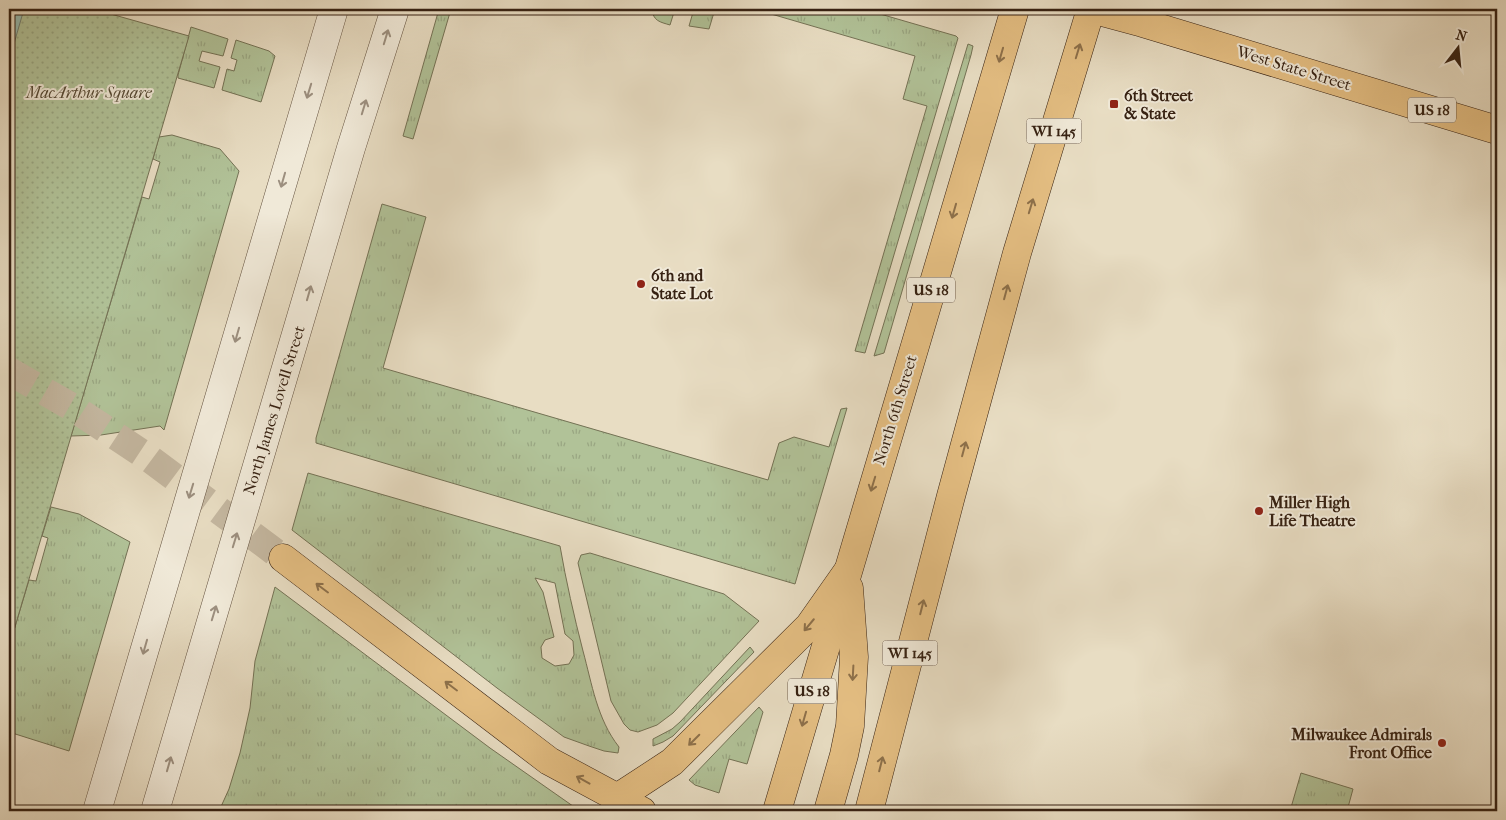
<svg xmlns="http://www.w3.org/2000/svg" width="1506" height="820" font-family="'IM FELL French Canon',serif">
  <style>
    .grass { fill: url(#grass-tufts); stroke: #747255; fill-rule: evenodd }
    .park { fill: url(#park-dots); stroke: #747255 }
    .water { fill: #97bcb2; stroke: #707e72 }
    .lines { fill: none; stroke-linecap: round; stroke-linejoin: round }
    .motorway-tunnel { stroke: #c4b7a0; stroke-width: 28; stroke-dasharray: 28 14; stroke-linecap: butt }
    .tertiary-casing { stroke: #62503e; stroke-width: 29 }
    .primary-casing { stroke: #362112; stroke-width: 29 }
    .motorway-casing { stroke: #362112; stroke-width: 29 }
    .tertiary { stroke: #f0e9d8; stroke-width: 28 }
    .primary { stroke: #e4be82; stroke-width: 28 }
    .motorway { stroke: #e4be82; stroke-width: 28 }
    .oneway { stroke: #9c8f7f }
    .oneway2 { stroke: #8d704a }
    .poi-dot { fill: #8f2418; stroke: #f0e9d8; stroke-width: 2 }
    .labels { text-anchor: middle; dominant-baseline: central; stroke-width: 4; stroke-linejoin: round; paint-order: stroke }
    .shield { fill: #f0e9d8; stroke: #6e5d4d; stroke-width: 1 }
    .shield-label { font-size: 15px; font-weight: bold; fill: #362112 }
    .street-label { font-size: 16px; fill: #362112; stroke: #f0e9d8 }
    .park-label { font-size: 16px; font-style: italic; fill: #554934; stroke: #f0e9d8 }
    .poi-label { font-size: 16px; font-weight: bold; fill: #362112; stroke: #f0e9d8; text-anchor: start }
  </style>
  <defs>
    <pattern id="grass-tufts" width="24" height="20" patternUnits="userSpaceOnUse" patternTransform="scale(1.25)"><rect width="24" height="20" fill="#b1c298"/><path d="M3 7l-1-3M5 7V3M7 7l1-3M15 17l-1-3M17 17v-4M19 17l1-3" fill="none" stroke="#99a682"/></pattern>
    <pattern id="park-dots" width="8" height="8" patternUnits="userSpaceOnUse" patternTransform="scale(1.25)"><rect width="8" height="8" fill="#b1c298"/><path d="M2 2h.1M6 6h.1" fill="none" stroke="#99a682" stroke-width="1.8" stroke-linecap="round"/></pattern>
  </defs>
  <rect width="100%" height="100%" fill="#e8ddc3"/>
  <filter id="stains"><feTurbulence type="fractalNoise" baseFrequency=".004" numOctaves="4"/><feColorMatrix values="0 0 0 0 .2 0 0 0 0 .09 0 0 0 0 .02 0 0 0 .5 -.17"/></filter>
  <radialGradient id="worn" r=".72"><stop offset=".6" stop-color="#630" stop-opacity="0"/><stop offset="1" stop-color="#630" stop-opacity=".3"/></radialGradient>
  <g class="grass">
    <path d="M439,9h12l-38,130 -10,-3z"/>
    <path d="M652,9h23l-5,16c-10,-3 -17,-4 -18,-16z"/>
    <path d="M694,9h21l-6,20 -20,-3z"/>
    <path d="M754,9h109l93,27 2,2 -93,315 -10,-2 72,-245 -24,-7 12,-43z"/>
    <path d="M191,27l37,12 -5,17 -21,-5 -3,10 21,6 -6,21 -36,-10v-3z"/>
    <path d="M236,40l33,11 6,5 -14,46 -39,-12 5,-21 7,2 3,-11 -6,-2z"/>
    <path d="M968,44l5,2 -2,9 -87,298 -10,3z"/>
    <path d="M172,135l48,14 19,22 -75,259 -4,-4 -59,9 -30,1 71,-239 7,2 11,-37 -7,-3 6,-22z"/>
    <path d="M382,204l44,13 -43,151 385,112 11,-37 15,-6 35,10 12,-38 6,-1 -52,176 -479,-141v-5z"/>
    <path d="M308,473l252,73c6,35 14,70 23,105 9,33 14,68 36,96l-1,6 -14,-2 -15,-5 -25,-9 -67,-49 -205,-158zM535,578l20,5 10,51 8,7 1,14 -5,9 -14,2 -13,-8 -1,-11 4,-7 9,-3 -11,-45z"/>
    <path d="M51,507l28,7 51,28 -61,209 -60,-19v-85l20,-67 7,1 12,-43 -6,-2z"/>
    <path d="M590,553l134,41 35,27 -86,92 -16,12 -19,7 -8,-2 -6,-6 -13,-23 -33,-138 3,-8z"/>
    <path d="M275,587l215,161 90,63h-361l10,-22 11,-36 10,-45 5,-47z"/>
    <path d="M750,647l4,5 -81,84 -10,6 -10,4v-7l19,-10 8,-7z"/>
    <path d="M759,707l4,5 -16,52 -18,-5 -10,34 -24,-8 -6,-5z"/>
    <path d="M1301,773l52,16 -6,22h-57z"/>
  </g>
  <path class="park" d="M9,9h84l96,27 -180,611z"/>
  <path class="water" d="M9,9h15l-15,52z"/>
  <g class="lines">
    <path class="motorway-tunnel" d="M9,371l63,36 74,49 137,102"/>
    <g class="tertiary-casing">
      <g id="tertiary">
        <path d="M97,811l237,-802"/>
        <path d="M155,811l196,-663 44,-139"/>
      </g>
    </g>
    <g class="primary-casing">
      <g id="primary">
        <path d="M1091,9l52,14 354,107"/>
        <path d="M777,811l238,-802"/>
        <path d="M828,811l16,-56 6,-29 4,-69 -5,-69"/>
        <path d="M869,811l82,-315 66,-243 74,-244"/>
      </g>
    </g>
    <g class="motorway-casing">
      <g id="motorway">
        <path d="M283,558l266,203 93,50"/>
        <path d="M617,798l55,-36 137,-136 38,-54"/>
      </g>
    </g>
    <use href="#tertiary" class="tertiary"/>
    <use href="#primary" class="primary"/>
    <use href="#motorway" class="motorway"/>
  </g>
  <defs><path id="oneway-shaft" d="M-6 0H5M1.5-3L5.5 0L1.5 3" fill="none" stroke-width="1.6" stroke-linecap="round" stroke-linejoin="round" transform="scale(1.25)"/></defs>
  <g class="oneway">
    <use href="#oneway-shaft" transform="translate(386 37) rotate(-73)"/>
    <use href="#oneway-shaft" transform="translate(309 91) rotate(107)"/>
    <use href="#oneway-shaft" transform="translate(364 107) rotate(-73)"/>
    <use href="#oneway-shaft" transform="translate(283 180) rotate(106)"/>
    <use href="#oneway-shaft" transform="translate(309 293) rotate(-74)"/>
    <use href="#oneway-shaft" transform="translate(237 335) rotate(106)"/>
    <use href="#oneway-shaft" transform="translate(191 491) rotate(107)"/>
    <use href="#oneway-shaft" transform="translate(235 540) rotate(-73)"/>
    <use href="#oneway-shaft" transform="translate(214 613) rotate(-73)"/>
    <use href="#oneway-shaft" transform="translate(145 647) rotate(106)"/>
    <use href="#oneway-shaft" transform="translate(169 764) rotate(-74)"/>
  </g>
  <g class="oneway2">
    <use href="#oneway-shaft" transform="translate(1078 51) rotate(-73)"/>
    <use href="#oneway-shaft" transform="translate(1001 55) rotate(106)"/>
    <use href="#oneway-shaft" transform="translate(1031 206) rotate(-73)"/>
    <use href="#oneway-shaft" transform="translate(954 211) rotate(106)"/>
    <use href="#oneway-shaft" transform="translate(1006 292) rotate(-75)"/>
    <use href="#oneway-shaft" transform="translate(964 449) rotate(-75)"/>
    <use href="#oneway-shaft" transform="translate(873 484) rotate(107)"/>
    <use href="#oneway-shaft" transform="translate(322 588) rotate(-143)"/>
    <use href="#oneway-shaft" transform="translate(922 607) rotate(-76)"/>
    <use href="#oneway-shaft" transform="translate(809 625) rotate(130)"/>
    <use href="#oneway-shaft" transform="translate(853 673) rotate(93)"/>
    <use href="#oneway-shaft" transform="translate(451 686) rotate(-143)"/>
    <use href="#oneway-shaft" transform="translate(804 719) rotate(106)"/>
    <use href="#oneway-shaft" transform="translate(694 740) rotate(135)"/>
    <use href="#oneway-shaft" transform="translate(881 764) rotate(-76)"/>
    <use href="#oneway-shaft" transform="translate(583 780) rotate(-151)"/>
  </g>
  <g class="poi-dot">
    <rect x="1109" y="99" width="10" height="10" rx="2.5"/>
    <circle cx="641" cy="284" r="5"/>
    <circle cx="1259" cy="511" r="5"/>
    <circle cx="1442" cy="743" r="5"/>
  </g>
  <g class="labels">
    <g class="shield">
      <rect x="1408" y="97.5" width="48" height="25" rx="4"/>
      <rect x="1026.5" y="118.5" width="55" height="25" rx="4"/>
      <rect x="907" y="277.5" width="48" height="25" rx="4"/>
      <rect x="882.5" y="640.5" width="55" height="25" rx="4"/>
      <rect x="788" y="678.5" width="48" height="25" rx="4"/>
    </g>
    <g class="shield-label">
      <text x="1432" y="110">US 18</text>
      <text x="1054" y="131">WI 145</text>
      <text x="931" y="290">US 18</text>
      <text x="910" y="653">WI 145</text>
      <text x="812" y="691">US 18</text>
    </g>
    <g class="street-label">
      <text transform="translate(1294 68) rotate(17)">West State Street</text>
      <text transform="translate(274 410) rotate(-73)">North James Lovell Street</text>
      <text transform="translate(895 410) rotate(-73)">North 6th Street</text>
    </g>
    <g class="park-label">
      <text x="89" y="92">MacArthur Square</text>
    </g>
    <g class="poi-label">
      <text x="1124" y="95">6th Street<tspan x="1124" dy="18">&amp; State</tspan></text>
      <text x="651" y="275">6th and<tspan x="651" dy="18">State Lot</tspan></text>
      <text x="1269" y="502">Miller High<tspan x="1269" dy="18">Life Theatre</tspan></text>
      <text x="1432" y="734" text-anchor="end">Milwaukee Admirals<tspan x="1432" dy="18">Front Office</tspan></text>
    </g>
  </g>
  <rect width="1506" height="820" fill="none" stroke="#e8ddc3" stroke-width="30"/>
  <rect x="10" y="10" width="1486" height="800" fill="none" stroke="#362112" stroke-width="2.5"/>
  <rect x="15" y="15" width="1476" height="790" fill="none" stroke="#362112"/>
  <g transform="translate(1458 48) rotate(16)" stroke="#f0e9d8" stroke-width="4" paint-order="stroke">
  <path d="M0-4L9 19L0 12L-9 19Z" fill="#362112"/>
  <text y="-8" font-size="14" font-weight="bold" text-anchor="middle" fill="#362112">N</text>
  </g>
  <rect width="100%" height="100%" filter="url(#stains)"/>
  <rect width="100%" height="100%" fill="url(#worn)"/>
</svg>
